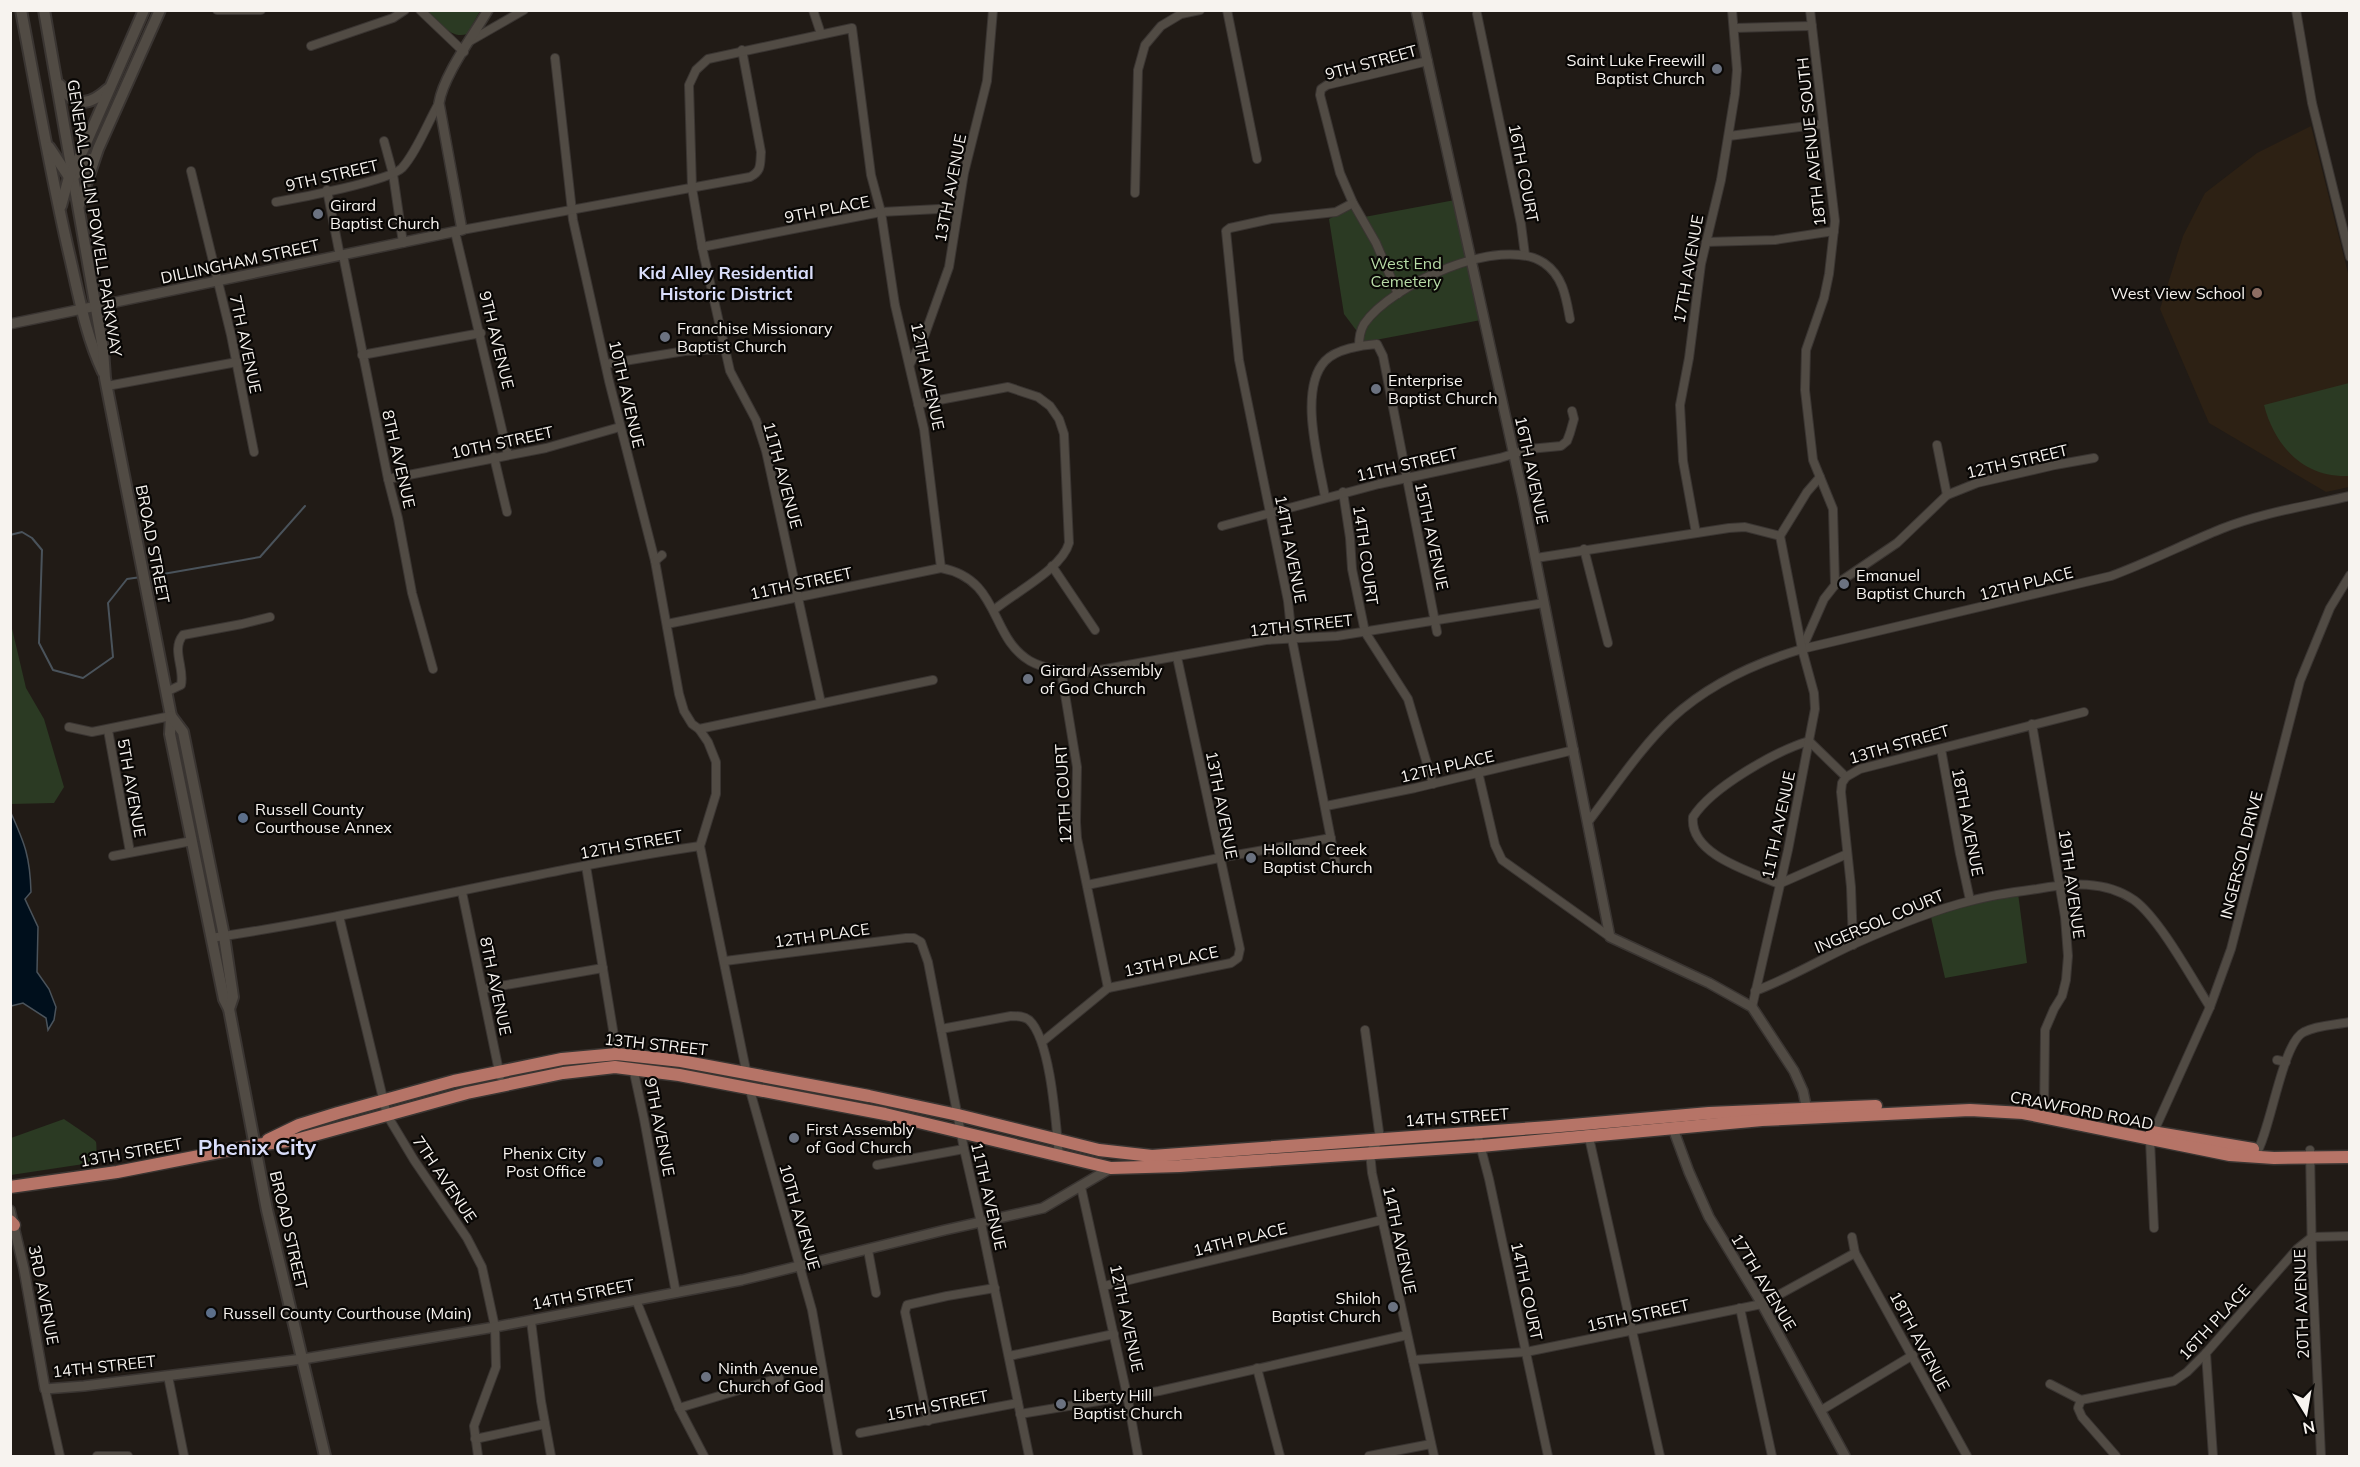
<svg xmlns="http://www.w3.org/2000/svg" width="2360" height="1467" font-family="Mulish,sans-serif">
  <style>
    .education { fill: #2d2114 }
    .green { fill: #2b3a23 }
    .water { fill: #000f1c; stroke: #4a535b; stroke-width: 1.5 }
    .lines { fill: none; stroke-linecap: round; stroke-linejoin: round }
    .stream { stroke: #4a535b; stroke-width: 2 }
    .minor-casing { stroke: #3a3532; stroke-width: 10 }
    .tertiary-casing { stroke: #3a3532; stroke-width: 12 }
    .secondary-casing { stroke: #3a3532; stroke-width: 14 }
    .primary-casing { stroke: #3a3532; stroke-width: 15 }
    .minor { stroke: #514b44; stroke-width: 8 }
    .tertiary { stroke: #514b44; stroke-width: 9 }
    .secondary { stroke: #514b44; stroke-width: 10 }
    .primary { stroke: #b67467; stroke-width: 12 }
    .worship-dot { fill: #6b7280; stroke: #090705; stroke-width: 2 }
    .education-dot { fill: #8d6e63; stroke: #090705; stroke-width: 2 }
    .service-dot { fill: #5c6f8a; stroke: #090705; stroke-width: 2 }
    .labels { text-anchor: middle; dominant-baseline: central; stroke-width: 4.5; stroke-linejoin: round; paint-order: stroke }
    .poi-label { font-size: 16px; fill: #f7f3ef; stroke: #090705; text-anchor: start }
    .street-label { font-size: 16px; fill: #f7f3ef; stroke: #090705 }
    .park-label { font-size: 16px; fill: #b8dca7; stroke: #090705 }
    .neighbourhood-label { font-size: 18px; font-weight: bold; fill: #d9ddfa; stroke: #090705 }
    .district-label { font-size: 22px; font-weight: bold; fill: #d9ddfa; stroke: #090705 }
  </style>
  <rect width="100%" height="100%" fill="#211b16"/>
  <path class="education" d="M2311,126l38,151v210l-23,5 -117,-69 -49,-114 23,-73 22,-43 52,-40z"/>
  <g class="green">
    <path d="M426,11h54l-13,23c-16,6 -30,-14 -41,-23z"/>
    <path d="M1455,200l26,120 -116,22 -21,-28 -15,-95 23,-12 7,11z"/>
    <path d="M2349,383v93c-45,2 -74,-29 -85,-71z"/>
    <path d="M10,620l16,68 18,31 20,68 -10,16 -43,1z"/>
    <path d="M2018,893l9,70 -82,15 -14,-61 41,-13z"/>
    <path d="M64,1119c5,4 31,20 32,23 1,5 0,14 1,20l-86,13v-37z"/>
  </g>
  <path class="water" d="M11,813c14,31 19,44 20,79l-6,7 13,28 -1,45 12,17 7,18 -2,13 -6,10 -2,-12 -23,-15 -12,3z"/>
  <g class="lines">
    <g class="stream">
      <path d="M10,535l12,-3 10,6 10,12 -3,93 14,27 30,8 30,-21 -5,-54 19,-24 14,-2"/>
      <path d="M146,577l114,-20 45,-51"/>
    </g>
    <g class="minor-casing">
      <g id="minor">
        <path d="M217,10h44"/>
        <path d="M420,10l44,42"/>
        <path d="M813,10l8,24"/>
        <path d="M1227,10l30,149"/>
        <path d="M2296,10l16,93 38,154"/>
        <path d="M1477,14l44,210 4,31"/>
        <path d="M1734,28l78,-2"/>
        <path d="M470,41l54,-31"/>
        <path d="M311,46l82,-28 12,-8"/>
        <path d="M555,58l18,162 36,161 46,180 24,133 5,17 8,13 7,5 9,13 8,20v32l-16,52 47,229"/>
        <path d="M1729,136l94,-12"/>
        <path d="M384,141l9,33 10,69"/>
        <path d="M191,171l40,164 23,117"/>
        <path d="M327,190l13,66"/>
        <path d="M1135,193l3,-123 7,-25 16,-19 20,-12 19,-4"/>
        <path d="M276,202c23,-4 113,-21 126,-34 14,-15 26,-46 37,-65"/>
        <path d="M462,230l288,-53c12,-6 10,-13 11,-25l-19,-102"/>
        <path d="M455,232l53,223"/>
        <path d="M1706,242l69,-2 59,-9"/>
        <path d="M702,247l179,-35 77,-4"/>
        <path d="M343,255l45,224 10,39 14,75 21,76"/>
        <path d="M1398,294l-22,-51 -23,-40 -13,-30 -20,-78 1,-6 6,-4 101,-24"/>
        <path d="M1359,346c0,-7 1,-15 5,-22 27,-39 136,-90 180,-61 19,13 22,34 26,56"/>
        <path d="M362,355l119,-22"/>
        <path d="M606,364l79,-13 40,-2"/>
        <path d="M910,364l15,-30 24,-67 15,-94 23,-92 6,-71"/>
        <path d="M107,386l130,-24"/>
        <path d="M918,404l90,-17 30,10 12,9 9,13 5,15 5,109c-7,26 -55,50 -75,67"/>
        <path d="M1937,445l10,50"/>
        <path d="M494,457l13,55"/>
        <path d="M388,479l158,-31 74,-21"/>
        <path d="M1343,492l7,46 2,31 13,63 43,67 25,85"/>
        <path d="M1325,497c-6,-35 -27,-107 0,-136 11,-12 37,-16 52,-17l6,12 54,276"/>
        <path d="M1222,526l157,-42 121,-26 29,-9 32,-3 6,-5 3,-8 4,-14 -2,-8"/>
        <path d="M1696,533l-13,-72 -3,-56 9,-47 12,-94 20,-84 14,-86 2,-24 -5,-60"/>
        <path d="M1780,536l27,-44 13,-15"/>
        <path d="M1584,549l24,94"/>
        <path d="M1536,558l193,-30 16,-1 35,9"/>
        <path d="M655,561l7,-6"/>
        <path d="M1052,566l43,64"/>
        <path d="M1835,585l62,-42 50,-48 30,-12 78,-18 39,-7"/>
        <path d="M667,624l274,-56c60,11 48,69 89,93 16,9 41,11 59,11l177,-32 71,-4 207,-33"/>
        <path d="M1802,649l22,-50 11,-14 -2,-76 -20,-49 -8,-70 1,-40 18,-52 5,-24 6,-53 -25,-211"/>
        <path d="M1061,670l16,97 -1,55 1,16 31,150"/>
        <path d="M166,692l15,-7c4,-17 -10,-35 2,-50l59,-11 28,-7"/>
        <path d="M821,703l-55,-252 -10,-31 -26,-49 -28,-124 -10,-59 -3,-103 7,-15 12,-11 144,-31 19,147 10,37 14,93 29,124 17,139"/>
        <path d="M2032,724l33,193 3,39 -2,24 -4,16 -8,13 -9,21 -1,87"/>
        <path d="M69,727l23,5 79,-16"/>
        <path d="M699,729l234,-49"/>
        <path d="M108,730l22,122"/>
        <path d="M1809,741c-33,10 -97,46 -116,76 -4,38 59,55 86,67l68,-30"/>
        <path d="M1809,741l37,36"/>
        <path d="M1941,749l19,105 10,46"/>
        <path d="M1475,759l20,86 7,15 108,77"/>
        <path d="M1326,806l89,-18 159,-38"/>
        <path d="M1588,822c27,-35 52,-74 84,-104 37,-34 83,-55 130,-69l309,-73c38,-14 73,-32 110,-47 41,-16 85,-23 129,-33"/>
        <path d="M113,856l79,-15"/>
        <path d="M586,866l31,188 2,2"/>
        <path d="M1337,870l-45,-231 -4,-38 -49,-241 -13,-129 4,-3 41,-9 65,-7 17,-9"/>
        <path d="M1087,885l132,-27 112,-20"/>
        <path d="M462,892l38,184"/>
        <path d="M339,916l48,199 27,45 53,78 15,29 13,60 1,40 -22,59 4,30"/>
        <path d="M211,938c164,-24 325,-68 489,-92"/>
        <path d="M1853,945l-2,-58 -10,-95 1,-9 4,-6 14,-8 224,-57"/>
        <path d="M725,961l181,-23h8l7,4 7,20 36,187 17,74 48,233"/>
        <path d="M483,989l120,-21"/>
        <path d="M1755,991c35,-13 66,-32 99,-47 38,-17 76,-33 116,-43 22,-6 44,-9 67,-12 33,-6 68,-9 97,11 26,19 58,79 76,107"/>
        <path d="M1752,1007l36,-157 27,-141 -1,-16 -12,-44 -22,-113"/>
        <path d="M941,1029l70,-13c7,0 13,0 18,4 22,20 27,105 30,136"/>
        <path d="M1365,1030l15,109 -10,13 2,21 62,283"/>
        <path d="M1042,1042l66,-54 123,-25 7,-5 2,-9 -63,-292"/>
        <path d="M2277,1060l9,2"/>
        <path d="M633,1068l11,51 32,174"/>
        <path d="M749,1087l63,223 26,146"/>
        <path d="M1477,1133l12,46 59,277"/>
        <path d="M1588,1133l72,323"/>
        <path d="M2310,1150l2,110 9,196"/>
        <path d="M2255,1156c16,-25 27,-114 49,-124 13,-7 31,-7 46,-10"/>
        <path d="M877,1165l87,-16"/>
        <path d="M1081,1187l46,208 11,61"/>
        <path d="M2154,1228l-4,-88 60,-133 21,-58 69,-268 30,-73 20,-33"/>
        <path d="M1852,1237l3,16 112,203"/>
        <path d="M868,1250l8,43"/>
        <path d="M1104,1286l278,-66"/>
        <path d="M636,1300l43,108 25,48"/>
        <path d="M1740,1308l32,148"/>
        <path d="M531,1321l10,80 10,55"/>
        <path d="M2206,1353l7,103"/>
        <path d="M1009,1356l105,-22"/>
        <path d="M1413,1360l113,-8 236,-48 93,-51"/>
        <path d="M1257,1368l23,88"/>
        <path d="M168,1376l16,80"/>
        <path d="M2050,1384l31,16 93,-19 13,-9 19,-19 91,-104 15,-12 38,-1"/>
        <path d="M45,1389l15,67"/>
        <path d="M2081,1400l-3,8 4,9 34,39"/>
        <path d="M679,1408l100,-30"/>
        <path d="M1820,1411l93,-56"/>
        <path d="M1020,1414l139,-23 248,-56"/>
        <path d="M928,1421l-23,-109 2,-7 40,-9 48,-8"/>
        <path d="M860,1433l158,-30"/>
        <path d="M475,1439l70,-15"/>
        <path d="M97,1456h31"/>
        <path d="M1369,1456l62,-12"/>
      </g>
    </g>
    <g class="tertiary-casing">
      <g id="tertiary">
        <path d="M1416,10l107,486 87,441 99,46 43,24 42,64 9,20 5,24"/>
        <path d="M10,324l452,-94 -23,-127c4,-27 34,-67 49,-93"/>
        <path d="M1676,1123l-1,11 14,38 20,45 53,87 83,152"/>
        <path d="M10,1210l14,59 21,120 39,-3 219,-27 192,-32 247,-47 203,-50 98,-22 68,-40"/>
      </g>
    </g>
    <g class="secondary-casing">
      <g id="secondary">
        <path d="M21,10c15,80 29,160 47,239 10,42 17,85 35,123"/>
        <path d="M44,10l59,339 2,29 66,338 -1,18 54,265 5,10 38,201 58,246"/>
        <path d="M60,85c15,23 29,21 48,4"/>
        <path d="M49,147l20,30h4l18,-18"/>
        <path d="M79,205l19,-56 62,-139"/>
        <path d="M61,206l8,-29 14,-27 61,-140"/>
        <path d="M171,716l12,16 41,204 9,61 -4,12"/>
      </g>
    </g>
    <g class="primary-casing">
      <g id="primary">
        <path d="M2152,1132l101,17"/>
        <path d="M268,1140l31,-15 39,-12 116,-32 108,-22 55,-5 64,7 188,35 89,19 141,35 53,6 397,-29 160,-14 167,-7"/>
        <path d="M10,1187l107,-15 139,-27 40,-5 171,-47 96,-20 52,-6 64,8 206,39 226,54 69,-2 301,-20 281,-26 208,-10 53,3 207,42 44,3 76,-1"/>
        <path d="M10,1221l4,4"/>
      </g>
    </g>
    <use href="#minor" class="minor"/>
    <use href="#tertiary" class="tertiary"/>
    <use href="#secondary" class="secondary"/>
    <use href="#primary" class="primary"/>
  </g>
  <g class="worship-dot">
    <circle cx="1717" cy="69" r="6"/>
    <circle cx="318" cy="214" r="6"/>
    <circle cx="665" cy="337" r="6"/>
    <circle cx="1376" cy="389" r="6"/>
    <circle cx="1844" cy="584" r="6"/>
    <circle cx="1028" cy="679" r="6"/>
    <circle cx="1251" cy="858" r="6"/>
    <circle cx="794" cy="1138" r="6"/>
    <circle cx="1393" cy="1307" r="6"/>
    <circle cx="706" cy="1377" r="6"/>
    <circle cx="1061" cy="1404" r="6"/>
  </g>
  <circle class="education-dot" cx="2257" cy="293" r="6"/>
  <g class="service-dot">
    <circle cx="243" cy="818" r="6"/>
    <circle cx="598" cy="1162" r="6"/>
    <circle cx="211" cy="1313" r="6"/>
  </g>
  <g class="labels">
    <g class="poi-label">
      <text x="1705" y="60" text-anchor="end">Saint Luke Freewill<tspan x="1705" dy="18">Baptist Church</tspan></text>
      <text x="330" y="205">Girard<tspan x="330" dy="18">Baptist Church</tspan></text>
      <text x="2245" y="293" text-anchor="end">West View School</text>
      <text x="677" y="328">Franchise Missionary<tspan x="677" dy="18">Baptist Church</tspan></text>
      <text x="1388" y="380">Enterprise<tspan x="1388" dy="18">Baptist Church</tspan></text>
      <text x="1856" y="575">Emanuel<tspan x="1856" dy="18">Baptist Church</tspan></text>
      <text x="1040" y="670">Girard Assembly<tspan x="1040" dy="18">of God Church</tspan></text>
      <text x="255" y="809">Russell County<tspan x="255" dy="18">Courthouse Annex</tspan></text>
      <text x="1263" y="849">Holland Creek<tspan x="1263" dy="18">Baptist Church</tspan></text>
      <text x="806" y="1129">First Assembly<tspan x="806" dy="18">of God Church</tspan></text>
      <text x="586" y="1153" text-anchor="end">Phenix City<tspan x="586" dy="18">Post Office</tspan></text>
      <text x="1381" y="1298" text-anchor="end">Shiloh<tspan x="1381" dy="18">Baptist Church</tspan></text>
      <text x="223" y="1313">Russell County Courthouse (Main)</text>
      <text x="718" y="1368">Ninth Avenue<tspan x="718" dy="18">Church of God</tspan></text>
      <text x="1073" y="1395">Liberty Hill<tspan x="1073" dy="18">Baptist Church</tspan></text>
    </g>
    <g class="street-label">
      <text transform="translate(1371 62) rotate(-15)">9TH STREET</text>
      <text transform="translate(1811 142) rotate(-96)">18TH AVENUE SOUTH</text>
      <text transform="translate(1524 173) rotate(79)">16TH COURT</text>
      <text transform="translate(332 175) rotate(-13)">9TH STREET</text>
      <text transform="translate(950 188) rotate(-79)">13TH AVENUE</text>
      <text transform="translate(827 209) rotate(-11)">9TH PLACE</text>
      <text transform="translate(95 218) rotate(81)">GENERAL COLIN POWELL PARKWAY</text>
      <text transform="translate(240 261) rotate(-12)">DILLINGHAM STREET</text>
      <text transform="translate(1688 269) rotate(-80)">17TH AVENUE</text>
      <text transform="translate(497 340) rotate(76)">9TH AVENUE</text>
      <text transform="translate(246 344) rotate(78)">7TH AVENUE</text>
      <text transform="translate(928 376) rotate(78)">12TH AVENUE</text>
      <text transform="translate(627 394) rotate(77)">10TH AVENUE</text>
      <text transform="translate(502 442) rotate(-12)">10TH STREET</text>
      <text transform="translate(399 459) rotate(77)">8TH AVENUE</text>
      <text transform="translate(2017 461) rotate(-13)">12TH STREET</text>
      <text transform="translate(1407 464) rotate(-13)">11TH STREET</text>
      <text transform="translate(1532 470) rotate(78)">16TH AVENUE</text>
      <text transform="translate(783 475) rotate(75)">11TH AVENUE</text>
      <text transform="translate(1432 536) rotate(78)">15TH AVENUE</text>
      <text transform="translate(153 544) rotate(79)">BROAD STREET</text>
      <text transform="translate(1291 549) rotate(79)">14TH AVENUE</text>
      <text transform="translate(1366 555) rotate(82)">14TH COURT</text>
      <text transform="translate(801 583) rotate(-12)">11TH STREET</text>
      <text transform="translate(2026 583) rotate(-14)">12TH PLACE</text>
      <text transform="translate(1301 625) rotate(-6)">12TH STREET</text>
      <text transform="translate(1899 744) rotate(-16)">13TH STREET</text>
      <text transform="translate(1447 766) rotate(-13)">12TH PLACE</text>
      <text transform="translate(132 788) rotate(80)">5TH AVENUE</text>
      <text transform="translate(1063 794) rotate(-93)">12TH COURT</text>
      <text transform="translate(1222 805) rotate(79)">13TH AVENUE</text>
      <text transform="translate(1968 822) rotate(79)">18TH AVENUE</text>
      <text transform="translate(1778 825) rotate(-78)">11TH AVENUE</text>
      <text transform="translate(631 844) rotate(-10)">12TH STREET</text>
      <text transform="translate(2241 855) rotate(-76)">INGERSOL DRIVE</text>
      <text transform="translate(2072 884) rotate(82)">19TH AVENUE</text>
      <text transform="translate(1879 921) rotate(-23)">INGERSOL COURT</text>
      <text transform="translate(822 935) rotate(-8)">12TH PLACE</text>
      <text transform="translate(1171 961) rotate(-12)">13TH PLACE</text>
      <text transform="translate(496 986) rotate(78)">8TH AVENUE</text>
      <text transform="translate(656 1044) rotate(6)">13TH STREET</text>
      <text transform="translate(2082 1110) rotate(11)">CRAWFORD ROAD</text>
      <text transform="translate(1457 1117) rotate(-4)">14TH STREET</text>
      <text transform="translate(660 1127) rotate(79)">9TH AVENUE</text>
      <text transform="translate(131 1152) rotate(-10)">13TH STREET</text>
      <text transform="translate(445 1179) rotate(56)">7TH AVENUE</text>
      <text transform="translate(989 1196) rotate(77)">11TH AVENUE</text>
      <text transform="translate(800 1217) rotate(74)">10TH AVENUE</text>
      <text transform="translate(289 1230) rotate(77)">BROAD STREET</text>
      <text transform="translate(1240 1239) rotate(-14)">14TH PLACE</text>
      <text transform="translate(1400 1240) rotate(78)">14TH AVENUE</text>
      <text transform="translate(1764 1282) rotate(59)">17TH AVENUE</text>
      <text transform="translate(1527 1291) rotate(78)">14TH COURT</text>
      <text transform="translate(583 1294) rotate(-11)">14TH STREET</text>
      <text transform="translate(44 1295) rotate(79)">3RD AVENUE</text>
      <text transform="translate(2301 1304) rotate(-92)">20TH AVENUE</text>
      <text transform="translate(1638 1315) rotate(-12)">15TH STREET</text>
      <text transform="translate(1127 1318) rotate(78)">12TH AVENUE</text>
      <text transform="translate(2214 1322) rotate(-47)">16TH PLACE</text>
      <text transform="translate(1920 1341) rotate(62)">18TH AVENUE</text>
      <text transform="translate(104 1366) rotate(-6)">14TH STREET</text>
      <text transform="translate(937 1405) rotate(-11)">15TH STREET</text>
    </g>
    <g class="park-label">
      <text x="1406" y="263">West End<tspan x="1406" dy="18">Cemetery</tspan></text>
    </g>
    <g class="neighbourhood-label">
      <text x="726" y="272">Kid Alley Residential<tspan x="726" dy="21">Historic District</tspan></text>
    </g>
    <g class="district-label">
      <text x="257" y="1147">Phenix City</text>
    </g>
  </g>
  <rect width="2360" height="1467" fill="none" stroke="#f7f3ef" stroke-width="24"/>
  <g transform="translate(2306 1413) rotate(169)" stroke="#090705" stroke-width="4.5" paint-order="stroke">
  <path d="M0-4.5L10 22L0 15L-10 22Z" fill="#f7f3ef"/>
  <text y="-9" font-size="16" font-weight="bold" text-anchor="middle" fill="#f7f3ef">N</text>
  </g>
</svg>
